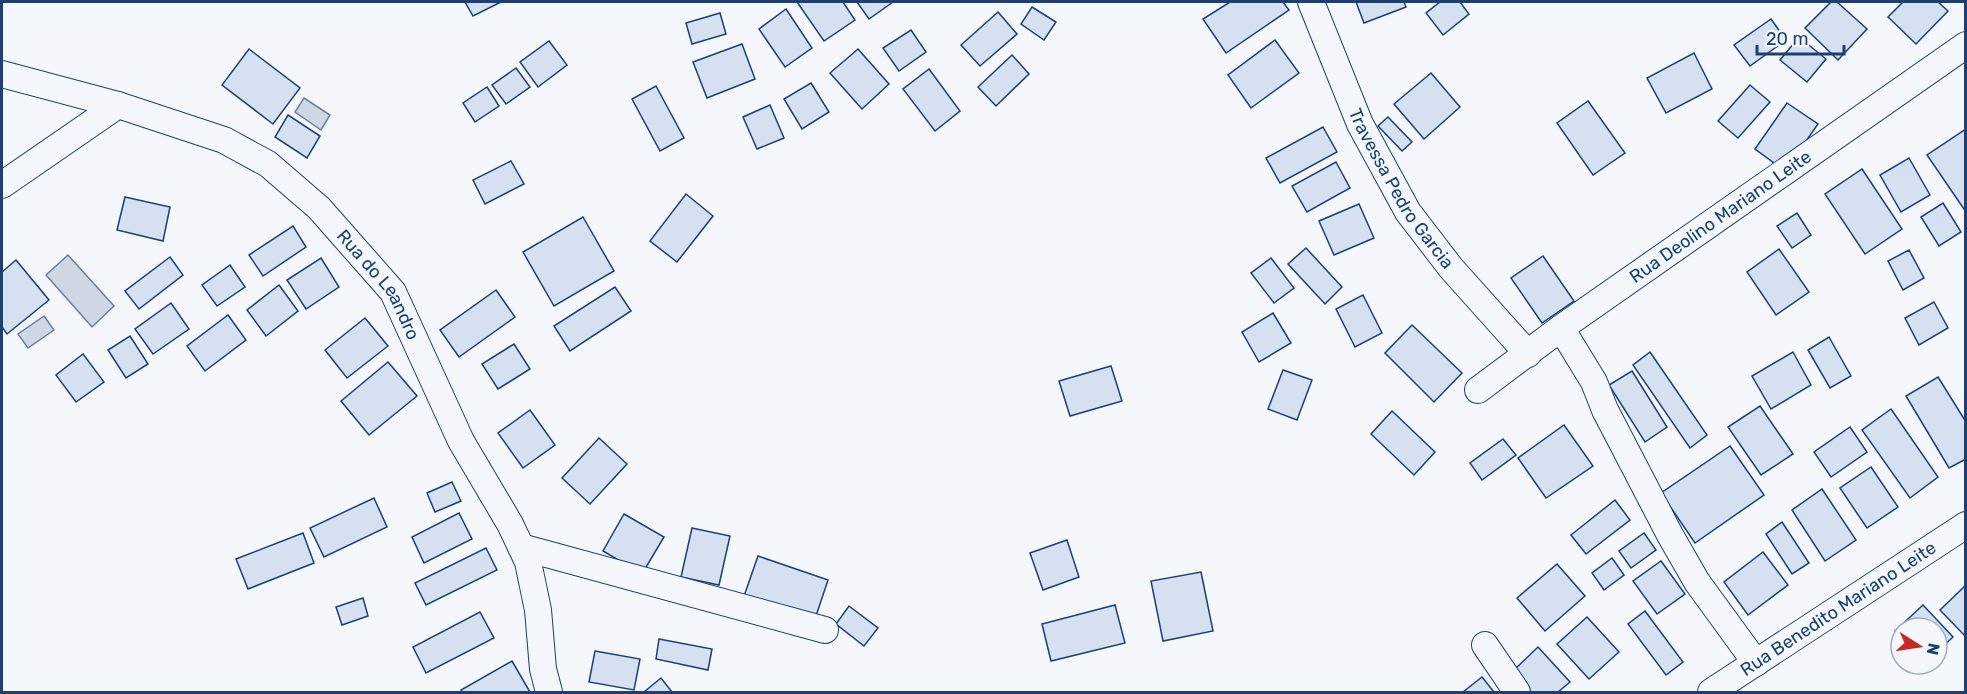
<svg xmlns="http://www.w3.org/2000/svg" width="1967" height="694" font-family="Rubik,sans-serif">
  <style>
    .water { fill: #cfd7e4; stroke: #687fa3; stroke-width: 1.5 }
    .building { fill: #d5e0f0; stroke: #1d3f73; stroke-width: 1.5 }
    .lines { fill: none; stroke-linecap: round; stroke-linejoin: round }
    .street-casing { stroke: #1d3f73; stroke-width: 28 }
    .street { stroke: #f4f7fb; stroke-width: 26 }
    .labels { text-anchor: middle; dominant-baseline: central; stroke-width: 4.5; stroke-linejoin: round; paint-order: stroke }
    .street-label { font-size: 18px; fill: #1d3f73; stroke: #f4f7fb }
  </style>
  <rect width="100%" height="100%" fill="#f4f7fb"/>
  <g class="water">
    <path d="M304,98l26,17 -9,15 -26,-18z"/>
    <path d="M68,255l46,51 -22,21 -46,-52z"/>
    <path d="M44,316l10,14 -26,18 -10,-14z"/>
  </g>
  <g class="building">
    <path d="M465,2h36l-28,14z"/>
    <path d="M797,2h46l12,18 -31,21z"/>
    <path d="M857,2h36l-24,17z"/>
    <path d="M1230,2h53l6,8 -63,43 -23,-34z"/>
    <path d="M1356,2h48l2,5 -42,16z"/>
    <path d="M1440,2h20l9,12 -26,21 -17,-22z"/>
    <path d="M1831,2h6l30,27 -29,31 -33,-32z"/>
    <path d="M1903,2h35l10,9 -32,33 -28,-27z"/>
    <path d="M1032,7l24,15 -12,18 -23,-16z"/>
    <path d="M786,9l26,39 -27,19 -26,-38z"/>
    <path d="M998,12l19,22 -37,32 -19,-21z"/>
    <path d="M720,13l6,21 -34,10 -6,-21z"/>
    <path d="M1771,19l15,21 -36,26 -16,-21z"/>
    <path d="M911,30l15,22 -27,19 -16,-23z"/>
    <path d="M1799,37l27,22 -19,23 -27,-22z"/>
    <path d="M1275,40l24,33 -48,35 -23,-33z"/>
    <path d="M549,41l18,24 -29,22 -18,-25z"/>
    <path d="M742,44l13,35 -48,19 -14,-36z"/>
    <path d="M249,49l51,39 -27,36 -51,-39z"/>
    <path d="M858,49l31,35 -27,25 -32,-36z"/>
    <path d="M1694,53l18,36 -46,24 -19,-35z"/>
    <path d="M1012,55l17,19 -33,32 -18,-19z"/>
    <path d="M516,68l14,19 -24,17 -14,-19z"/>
    <path d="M929,69l31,42 -25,20 -32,-42z"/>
    <path d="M1431,73l29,34 -36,32 -30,-35z"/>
    <path d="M811,83l18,29 -27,17 -18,-30z"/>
    <path d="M1750,85l20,17 -32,36 -20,-17z"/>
    <path d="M656,86l28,52 -24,13 -28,-52z"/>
    <path d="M487,87l12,19 -24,16 -12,-19z"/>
    <path d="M1588,101l37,52 -32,22 -36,-52z"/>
    <path d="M1787,103l31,21 -33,47 -30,-22z"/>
    <path d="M770,105l14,33 -27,11 -14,-32z"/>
    <path d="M288,115l32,21 -13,22 -32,-21z"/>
    <path d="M1388,117l24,25 -10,9 -24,-25z"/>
    <path d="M1323,127l14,25 -57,31 -14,-25z"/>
    <path d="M1966,129v83l-39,-57z"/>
    <path d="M1909,158l21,37 -29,17 -21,-37z"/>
    <path d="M511,161l13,23 -39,20 -12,-24z"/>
    <path d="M1336,162l14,26 -43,24 -15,-26z"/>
    <path d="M1862,169l40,60 -37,25 -40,-60z"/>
    <path d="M686,194l27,22 -36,46 -27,-21z"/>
    <path d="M125,197l45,10 -7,34 -46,-11z"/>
    <path d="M1943,203l18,29 -22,14 -18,-29z"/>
    <path d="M1359,204l15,34 -40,17 -15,-34z"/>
    <path d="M1797,213l14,22 -19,13 -15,-22z"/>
    <path d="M583,217l31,54 -60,35 -31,-54z"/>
    <path d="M293,226l13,21 -43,29 -14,-21z"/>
    <path d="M1306,248l36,39 -17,17 -37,-40z"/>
    <path d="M1779,249l30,43 -33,23 -29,-43z"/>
    <path d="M1909,250l15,28 -21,12 -15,-29z"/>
    <path d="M1543,256l31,45 -32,22 -31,-45z"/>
    <path d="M170,257l13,18 -44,34 -14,-18z"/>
    <path d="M321,258l18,29 -33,22 -19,-29z"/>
    <path d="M1271,258l23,30 -20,15 -23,-30z"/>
    <path d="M16,260l33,40 -42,34 -5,-7v-55z"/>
    <path d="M230,265l15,22 -28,19 -15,-21z"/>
    <path d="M279,285l19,26 -32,25 -19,-26z"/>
    <path d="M615,287l16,24 -61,40 -16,-25z"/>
    <path d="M496,290l19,27 -56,40 -19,-27z"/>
    <path d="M1363,295l19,38 -27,14 -19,-38z"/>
    <path d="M1934,302l14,26 -29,17 -14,-27z"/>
    <path d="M171,303l18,26 -36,25 -18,-25z"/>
    <path d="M1273,313l18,30 -32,19 -17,-30z"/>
    <path d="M228,315l18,25 -41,31 -18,-25z"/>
    <path d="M365,318l23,28 -41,32 -22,-28z"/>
    <path d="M1412,325l50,48 -28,29 -49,-49z"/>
    <path d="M130,336l18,28 -22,14 -18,-28z"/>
    <path d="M1829,337l22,39 -21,12 -22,-38z"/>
    <path d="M514,344l16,25 -32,20 -16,-25z"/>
    <path d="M1650,352l57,83 -17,13 -57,-83z"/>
    <path d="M1793,352l18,33 -40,24 -19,-33z"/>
    <path d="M83,354l21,28 -28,20 -20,-27z"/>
    <path d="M388,362l29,34 -48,39 -28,-34z"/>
    <path d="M1111,366l11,35 -52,15 -11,-35z"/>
    <path d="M1283,370l29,10 -15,40 -29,-11z"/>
    <path d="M1632,371l35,56 -22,15 -36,-57z"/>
    <path d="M1938,377l28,45v37l-17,9 -43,-72z"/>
    <path d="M1760,406l33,48 -32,21 -33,-48z"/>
    <path d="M1891,409l47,68 -28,21 -48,-68z"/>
    <path d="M530,410l25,35 -32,23 -25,-35z"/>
    <path d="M1392,411l43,41 -21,23 -43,-41z"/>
    <path d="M1564,425l29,41 -47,32 -28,-40z"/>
    <path d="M1850,427l17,25 -36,25 -17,-25z"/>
    <path d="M599,438l28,26 -37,40 -28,-26z"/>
    <path d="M1503,439l13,16 -34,25 -12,-17z"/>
    <path d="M1730,446l34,49 -69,48 -34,-50z"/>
    <path d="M1871,467l27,40 -31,21 -27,-40z"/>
    <path d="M452,482l9,19 -26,11 -8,-19z"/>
    <path d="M1822,489l34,51 -31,21 -33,-51z"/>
    <path d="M374,498l13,29 -63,30 -14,-29z"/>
    <path d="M1615,500l15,20 -44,34 -15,-19z"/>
    <path d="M459,513l13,26 -48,24 -12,-26z"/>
    <path d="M624,514l40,23 -22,37 -39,-23z"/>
    <path d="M1782,522l27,41 -17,11 -26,-40z"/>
    <path d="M692,528l38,8 -11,49 -38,-8z"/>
    <path d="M303,533l11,30 -66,26 -12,-30z"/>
    <path d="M1644,533l12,17 -25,18 -12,-17z"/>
    <path d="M1067,540l12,37 -36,13 -13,-37z"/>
    <path d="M486,548l11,22 -71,35 -11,-22z"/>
    <path d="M1763,552l25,33 -40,30 -24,-33z"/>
    <path d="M758,556l70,24 -14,42 -71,-23z"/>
    <path d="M1612,558l12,17 -20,15 -12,-17z"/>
    <path d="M1661,561l24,33 -28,20 -24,-33z"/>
    <path d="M1557,564l28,32 -40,35 -28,-33z"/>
    <path d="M1201,572l12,59 -50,10 -12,-60z"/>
    <path d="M1966,585v52l-26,-27z"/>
    <path d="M363,598l5,18 -26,9 -6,-18z"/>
    <path d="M1115,605l10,38 -74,18 -9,-37z"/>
    <path d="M1923,605l30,32 -16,15v-24h-36v10l-6,-7z"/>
    <path d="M849,606l29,22 -14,18 -28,-22z"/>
    <path d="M1645,611l38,51 -17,13 -38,-51z"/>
    <path d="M480,612l14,26 -68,35 -13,-26z"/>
    <path d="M1587,617l32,35 -30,27 -32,-35z"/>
    <path d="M659,639l53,10 -4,21 -52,-11z"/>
    <path d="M1538,647l32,35 -12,10h-27l-19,-20z"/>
    <path d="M595,651l45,8 -6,31 -45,-8z"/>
    <path d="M512,661l18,31h-68l-1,-2z"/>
    <path d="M1482,677l12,15h-31z"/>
    <path d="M661,678l11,14h-28z"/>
  </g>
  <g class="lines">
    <g class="street-casing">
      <g id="street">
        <path id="s1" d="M1311,2l49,122 48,88 43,56 77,86"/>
        <path id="s2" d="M2,74l116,31 106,35 44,24 51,44 74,84 68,149 49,83 11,23 7,15 10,48 5,59 6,23"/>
        <path d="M2,185l116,-80"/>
        <path d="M1561,328l33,54 11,28 65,125 27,47 59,81"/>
        <path id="s3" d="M1478,390l83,-62 405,-283"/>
        <path d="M521,547l304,83"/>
        <path d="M1485,645l32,47"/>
        <path id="s4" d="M1711,692l255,-167"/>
      </g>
    </g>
    <use href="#street" class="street"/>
  </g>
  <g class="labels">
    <g class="street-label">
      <text stroke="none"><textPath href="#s1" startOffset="208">Travessa Pedro Garcia</textPath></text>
      <text stroke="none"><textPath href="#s3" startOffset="298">Rua Deolino Mariano Leite</textPath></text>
      <text stroke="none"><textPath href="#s2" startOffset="447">Rua do Leandro</textPath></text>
      <text stroke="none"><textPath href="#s4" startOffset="152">Rua Benedito Mariano Leite</textPath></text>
    </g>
  </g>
  <rect width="1967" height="694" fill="none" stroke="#1d3f73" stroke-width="6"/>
  <g transform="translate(1919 646) rotate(102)"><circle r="28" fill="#f4f7fb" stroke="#9eadc5" stroke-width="1.5"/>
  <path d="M0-4.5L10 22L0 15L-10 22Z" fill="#c62828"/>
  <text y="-9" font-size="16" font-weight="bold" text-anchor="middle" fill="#1d3f73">N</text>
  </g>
  <path d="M1757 45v9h87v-9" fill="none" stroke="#1d3f73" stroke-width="3"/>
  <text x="1766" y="45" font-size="18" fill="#1d3f73" stroke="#f4f7fb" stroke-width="4.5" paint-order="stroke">20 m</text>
</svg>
